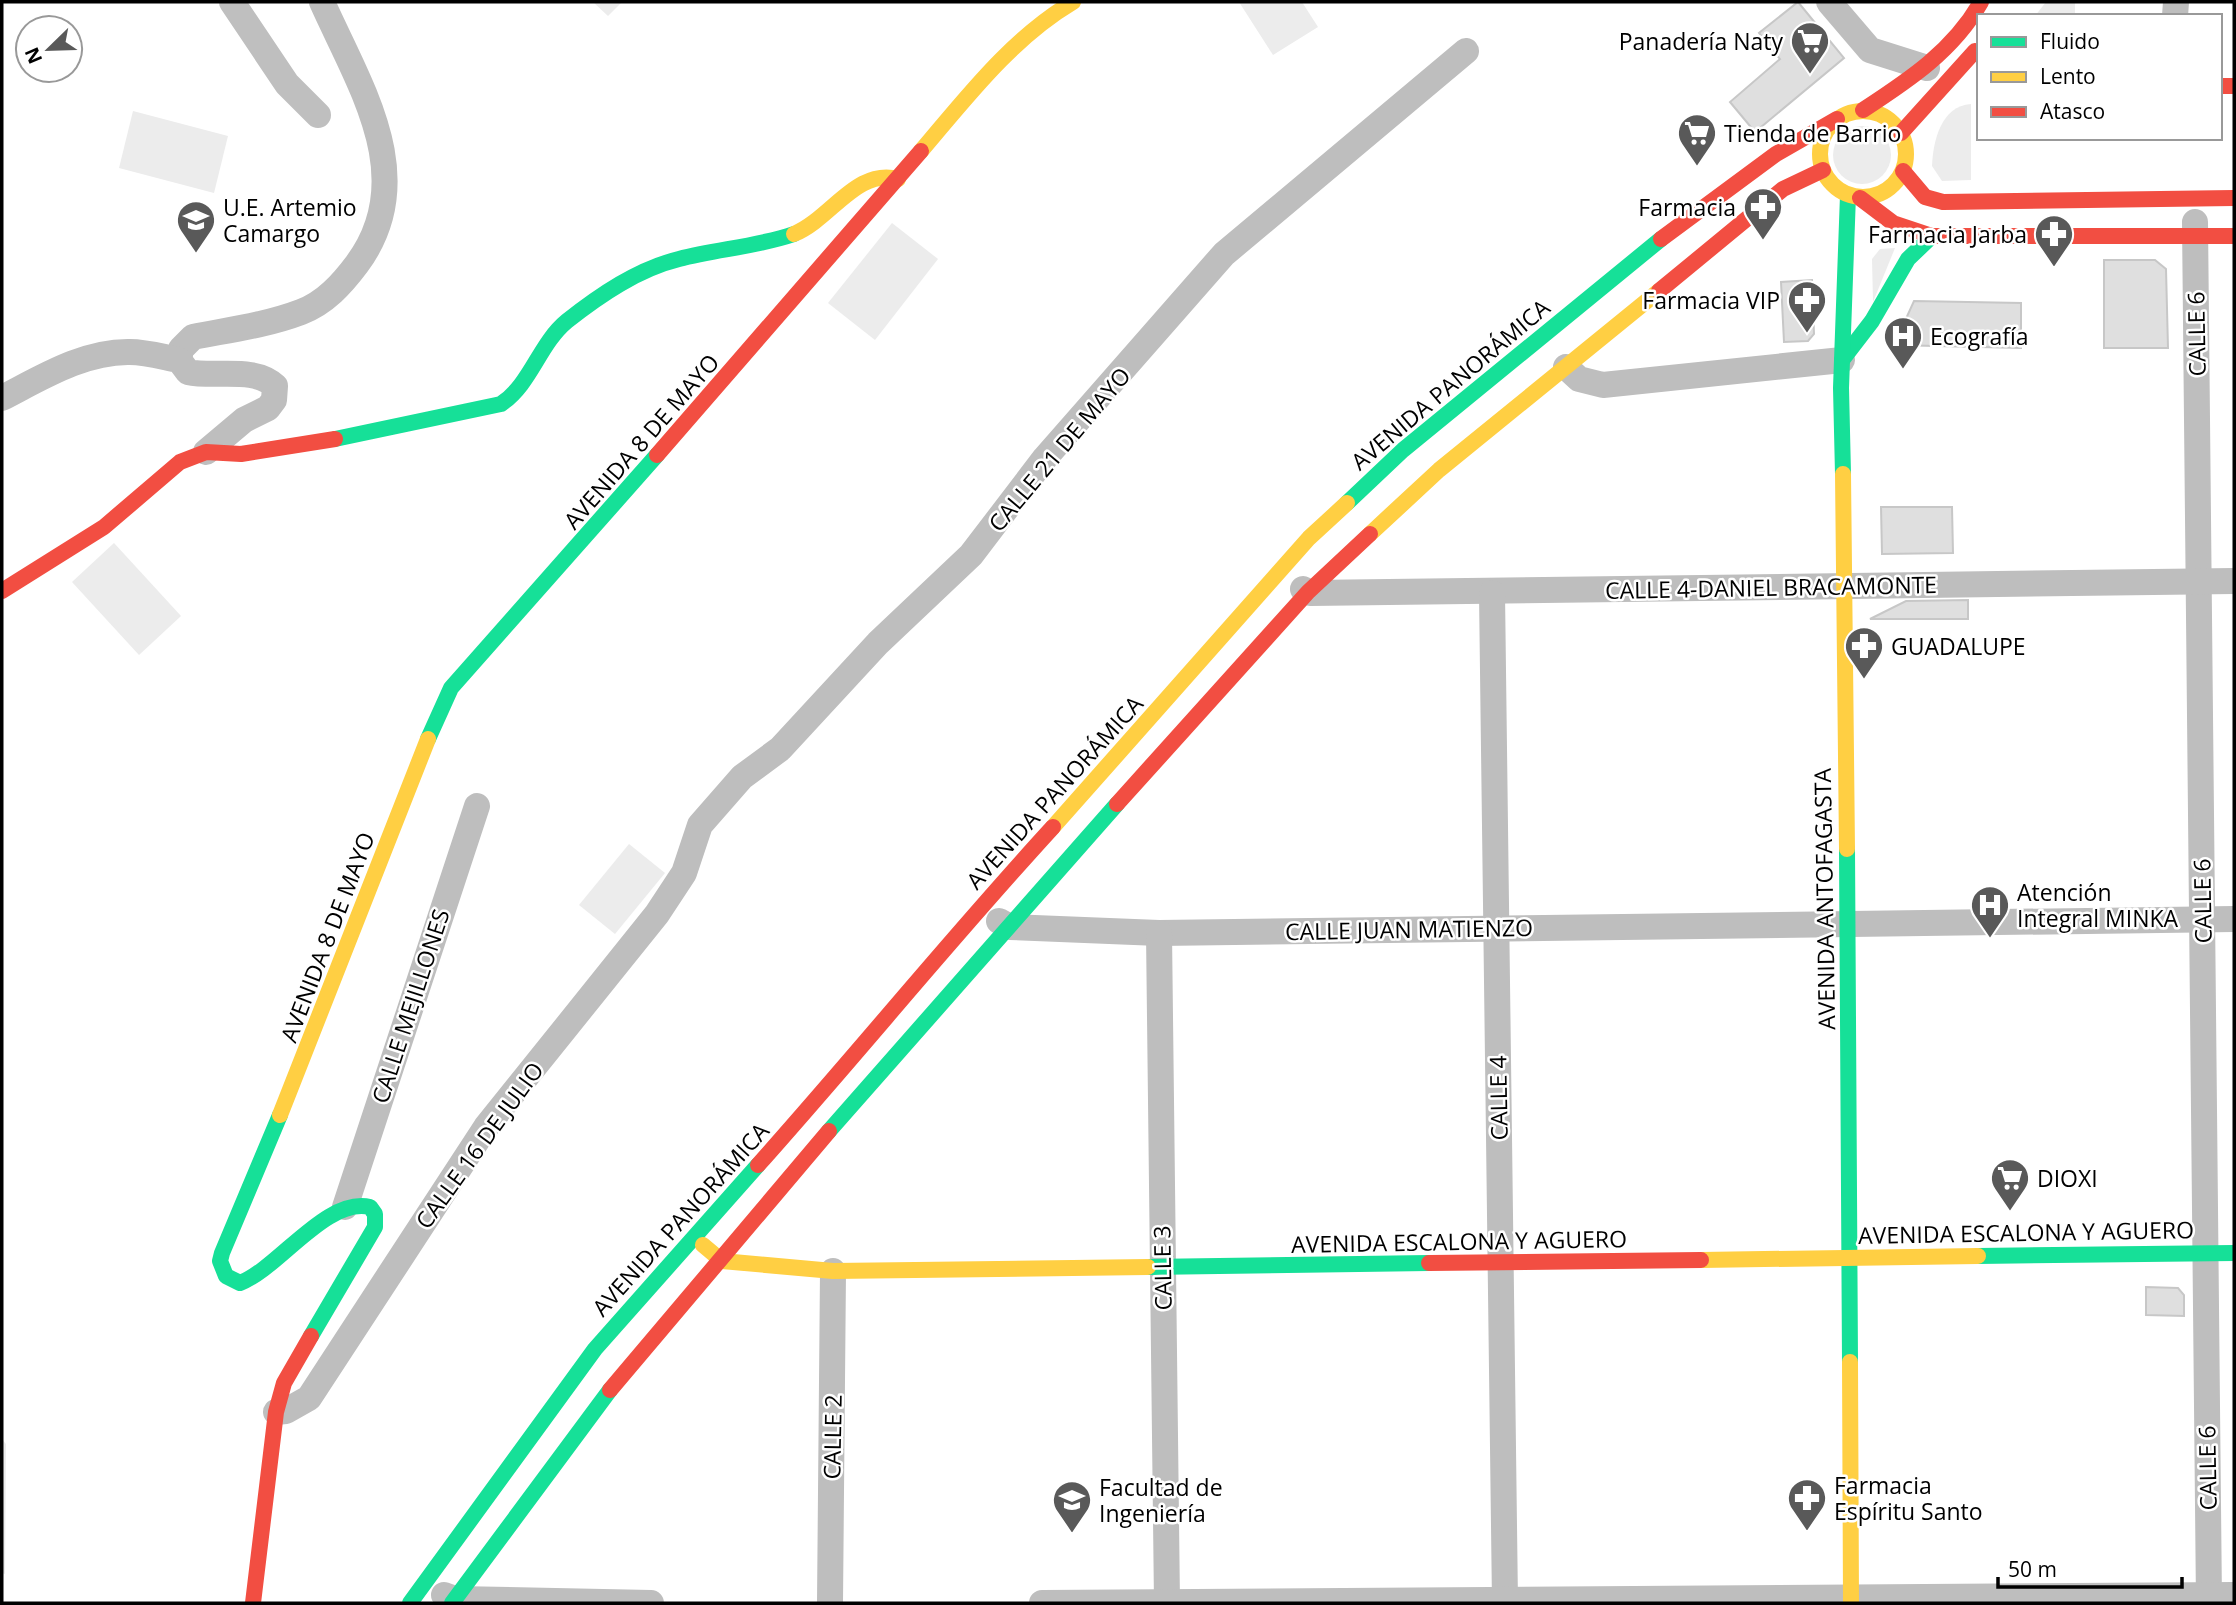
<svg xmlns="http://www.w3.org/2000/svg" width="2236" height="1605" font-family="'Open Sans',sans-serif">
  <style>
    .green { fill: #ececec }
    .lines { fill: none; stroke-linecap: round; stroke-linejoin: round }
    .canal { stroke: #bfbfbf; stroke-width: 26 }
    .building { fill: #dfdfdf; stroke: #c7c7c7; stroke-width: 2 }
    .street { stroke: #bebebe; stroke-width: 26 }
    .fast { stroke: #16e098; stroke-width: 16 }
    .slow { stroke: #ffcf43; stroke-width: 16 }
    .jam { stroke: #f24e42; stroke-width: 16 }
    .labels { text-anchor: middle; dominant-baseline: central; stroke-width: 5; stroke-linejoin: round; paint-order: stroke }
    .poi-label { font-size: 23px; fill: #000; stroke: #fff; text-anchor: start }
    .street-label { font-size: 23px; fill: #000; stroke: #fff }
  </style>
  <rect width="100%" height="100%" fill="#fff"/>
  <g class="green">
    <path d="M593,2h29l-14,14z"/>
    <path d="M1239,2h63l16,25 -45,28z"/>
    <path d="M2046,2h29v14h-40z"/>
    <path d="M1971,104v76l-29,1 -10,-15c1,-25 9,-60 39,-62z"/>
    <path d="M133,111l95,25 -14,57 -95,-25z"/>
    <circle cx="1862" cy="155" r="29"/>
    <path d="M892,223l46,36 -63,81 -47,-37z"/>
    <path d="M1895,248l-22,54 -1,-43 8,-10z"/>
    <path d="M114,543l67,73 -42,39 -67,-73z"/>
    <path d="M629,844l36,29 -50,61 -36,-29z"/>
    <path d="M2,1439l4,5 -1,130 -3,-1z"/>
  </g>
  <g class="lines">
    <path class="canal" d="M232,2l55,82 31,31"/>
  </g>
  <g class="building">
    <path d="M1798,2l46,56 -89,74 -25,-30 50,-43 -21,-26z"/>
    <path d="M2104,260h51l11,9 2,79h-64z"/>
    <path d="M1812,280l2,54 -6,7 -24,1 -3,-60z"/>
    <path d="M1914,301l107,2v45l-127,-3z"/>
    <path d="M1881,507h71l1,46 -71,1z"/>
    <path d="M1968,600v19h-98l36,-18z"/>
    <path d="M2146,1287l32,1 6,7v21l-38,-1z"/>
  </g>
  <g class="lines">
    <g class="street">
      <path d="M1829,2l41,48 57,18"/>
      <path d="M2175,16l1,-14"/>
      <path d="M2195,222l14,1381"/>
      <path d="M179,360l2,-11 12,-12c35,-7 74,-12 108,-25 24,-9 41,-28 56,-48 64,-86 2,-179 -35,-262"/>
      <path d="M1566,367l13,12 24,6 239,-25"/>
      <path d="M2,398c39,-20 82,-47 128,-46 16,0 33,5 49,8l9,12c27,6 66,-6 87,14l-1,14 -6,8 -24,12 -38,32"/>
      <path d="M1303,589l7,4 924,-12"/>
      <path d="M1492,593l13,1010"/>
      <path d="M999,921l11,6 149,6 1075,-14"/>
      <path d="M1159,933l8,670"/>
      <path d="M345,1207l132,-401"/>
      <path d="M276,1412l10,-1 23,-13 177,-271 171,-213 27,-41 16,-48 42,-48 38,-28 98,-106 93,-88 74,-97 179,-204 242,-203"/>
      <path d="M444,1595l11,4 196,4"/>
      <path d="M830,1603l3,-332"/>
      <path d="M1042,1603l1192,-8"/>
    </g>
    <g class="fast">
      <path d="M1842,360l30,-39 36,-62 24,-23"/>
      <path d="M335,439l166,-35c30,-20 38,-60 66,-83 33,-26 71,-52 112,-62 38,-10 77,-12 115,-25"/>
      <path d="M1843,474l-2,-86 7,-193"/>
      <path d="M1347,503l56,-53 258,-211"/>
      <path d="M428,739l23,-51 206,-233"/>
      <path d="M1847,849l3,513"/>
      <path d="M280,1115l-58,138 -2,8 6,15 14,7c39,-15 86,-86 130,-76l5,7v13l-64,109"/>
      <path d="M829,1131l288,-327"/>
      <path d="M1978,1256l256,-3"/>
      <path d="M1148,1267l281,-4"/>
      <path d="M410,1603l185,-254 163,-184"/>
      <path d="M452,1603l158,-213"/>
    </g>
    <g class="slow">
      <circle cx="1863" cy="154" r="43"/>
      <path d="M921,151c46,-54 90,-112 152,-149"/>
      <path d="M794,234c38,-16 62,-66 104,-55"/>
      <path d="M1843,474l4,375"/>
      <path d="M1370,534l69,-64 220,-179"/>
      <path d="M1053,827l256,-289 38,-35"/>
      <path d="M280,1115l148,-376"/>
      <path d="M703,1245l19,16 111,10 315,-4"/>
      <path d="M1701,1260l277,-4"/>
      <path d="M1850,1362l1,241"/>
    </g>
    <g class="jam">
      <path d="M2220,86h14"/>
      <path d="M1863,110c46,-30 90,-59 118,-108"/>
      <path d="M1901,133l74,-82"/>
      <path d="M1903,171l22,26 18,5 291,-4"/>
      <path d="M1860,198l33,25 39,13h302"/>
      <path d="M1661,239l115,-85 61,-35"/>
      <path d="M1659,291l124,-102 40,-19"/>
      <path d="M657,455l264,-304"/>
      <path d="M2,591l102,-64 76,-65 26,-10 35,2 94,-15"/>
      <path d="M1117,804l191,-212 62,-58"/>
      <path d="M758,1165c100,-112 194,-228 295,-338"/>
      <path d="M1429,1263l272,-3"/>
      <path d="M610,1390l219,-259"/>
      <path d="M253,1603l23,-191 8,-29 27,-47"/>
    </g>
  </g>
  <defs>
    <g id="supermarket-pin" transform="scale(2.0125)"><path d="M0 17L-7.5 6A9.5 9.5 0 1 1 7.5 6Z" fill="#595959" stroke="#fff"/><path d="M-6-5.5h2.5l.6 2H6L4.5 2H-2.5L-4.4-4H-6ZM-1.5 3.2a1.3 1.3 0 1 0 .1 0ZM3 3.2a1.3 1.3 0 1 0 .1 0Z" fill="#fff"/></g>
    <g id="pharmacy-pin" transform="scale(2.0125)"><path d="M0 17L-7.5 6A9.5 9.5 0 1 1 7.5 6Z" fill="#595959" stroke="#fff"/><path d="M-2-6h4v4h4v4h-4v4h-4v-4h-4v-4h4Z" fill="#fff"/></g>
    <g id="school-pin" transform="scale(2.0125)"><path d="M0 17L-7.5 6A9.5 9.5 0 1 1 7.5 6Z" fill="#595959" stroke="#fff"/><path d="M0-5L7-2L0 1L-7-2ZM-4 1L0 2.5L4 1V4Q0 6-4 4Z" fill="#fff"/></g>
    <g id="hospital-pin" transform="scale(2.0125)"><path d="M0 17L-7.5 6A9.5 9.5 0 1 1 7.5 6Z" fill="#595959" stroke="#fff"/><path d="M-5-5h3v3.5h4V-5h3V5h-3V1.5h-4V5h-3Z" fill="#fff"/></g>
    <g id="university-pin" transform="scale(2.0125)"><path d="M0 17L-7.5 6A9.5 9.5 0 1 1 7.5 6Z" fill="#595959" stroke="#fff"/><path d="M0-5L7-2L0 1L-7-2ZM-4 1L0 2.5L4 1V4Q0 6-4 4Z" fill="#fff"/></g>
  </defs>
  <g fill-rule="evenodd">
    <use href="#supermarket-pin" x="1810" y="41"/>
    <use href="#supermarket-pin" x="1697" y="133"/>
    <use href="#pharmacy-pin" x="1763" y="207"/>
    <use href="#school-pin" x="196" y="220"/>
    <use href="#pharmacy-pin" x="2054" y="234"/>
    <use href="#pharmacy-pin" x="1807" y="300"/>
    <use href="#hospital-pin" x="1903" y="336"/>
    <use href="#pharmacy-pin" x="1864" y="646"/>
    <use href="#hospital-pin" x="1990" y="905"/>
    <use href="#supermarket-pin" x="2010" y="1178"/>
    <use href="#pharmacy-pin" x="1807" y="1498"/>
    <use href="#university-pin" x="1072" y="1500"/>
  </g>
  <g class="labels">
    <g class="poi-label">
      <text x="1783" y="41" text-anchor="end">Panadería Naty</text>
      <text x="1724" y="133">Tienda de Barrio</text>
      <text x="223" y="207">U.E. Artemio<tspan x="223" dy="26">Camargo</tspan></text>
      <text x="1736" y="207" text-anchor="end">Farmacia</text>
      <text x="2027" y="234" text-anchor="end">Farmacia Jarba</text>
      <text x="1780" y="300" text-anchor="end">Farmacia VIP</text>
      <text x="1930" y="336">Ecografía</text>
      <text x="1891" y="646">GUADALUPE</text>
      <text x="2017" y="892">Atención<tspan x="2017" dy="26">Integral MINKA</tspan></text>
      <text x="2037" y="1178">DIOXI</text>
      <text x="1834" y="1485">Farmacia<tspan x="1834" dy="26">Espíritu Santo</tspan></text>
      <text x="1099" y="1487">Facultad de<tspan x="1099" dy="26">Ingeniería</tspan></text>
    </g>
    <g class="street-label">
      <text transform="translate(2196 334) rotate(-91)">CALLE 6</text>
      <text transform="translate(1450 384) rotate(-40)">AVENIDA PANORÁMICA</text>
      <text transform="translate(641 441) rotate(-49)">AVENIDA 8 DE MAYO</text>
      <text transform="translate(1059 449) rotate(-50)">CALLE 21 DE MAYO</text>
      <text transform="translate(1771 587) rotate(-1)">CALLE 4-DANIEL BRACAMONTE</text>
      <text transform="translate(1054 792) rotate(-48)">AVENIDA PANORÁMICA</text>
      <text transform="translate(1824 899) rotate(-91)">AVENIDA ANTOFAGASTA</text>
      <text transform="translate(2202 901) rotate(-91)">CALLE 6</text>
      <text transform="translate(1409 929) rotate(-1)">CALLE JUAN MATIENZO</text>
      <text transform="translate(327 937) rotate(-69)">AVENIDA 8 DE MAYO</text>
      <text transform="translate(410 1006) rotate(-72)">CALLE MEJILLONES</text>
      <text transform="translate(1498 1098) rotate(-91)">CALLE 4</text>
      <text transform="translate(479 1145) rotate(-54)">CALLE 16 DE JULIO</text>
      <text transform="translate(680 1219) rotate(-48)">AVENIDA PANORÁMICA</text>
      <text transform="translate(2026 1232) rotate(-1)">AVENIDA ESCALONA Y AGUERO</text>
      <text transform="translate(1459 1241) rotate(-1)">AVENIDA ESCALONA Y AGUERO</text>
      <text transform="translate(1162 1268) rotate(-91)">CALLE 3</text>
      <text transform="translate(832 1437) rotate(-89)">CALLE 2</text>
      <text transform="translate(2207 1468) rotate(-91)">CALLE 6</text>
    </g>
  </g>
  <rect width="2236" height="1605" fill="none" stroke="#000000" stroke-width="7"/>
  <rect x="1977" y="14" width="245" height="126" fill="#ffffff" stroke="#999999" stroke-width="2"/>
  <rect x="1991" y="37" width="35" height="10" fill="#16e098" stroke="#999999" stroke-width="2"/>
  <text x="2040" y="49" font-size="21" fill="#000000">Fluido</text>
  <rect x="1991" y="72" width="35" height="10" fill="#ffcf43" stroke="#999999" stroke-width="2"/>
  <text x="2040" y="84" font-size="21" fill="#000000">Lento</text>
  <rect x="1991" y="107" width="35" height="10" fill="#f24e42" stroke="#999999" stroke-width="2"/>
  <text x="2040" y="119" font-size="21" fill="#000000">Atasco</text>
  <g transform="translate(49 49) rotate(247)"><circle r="33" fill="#ffffff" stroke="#999999" stroke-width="2"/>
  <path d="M0-5L12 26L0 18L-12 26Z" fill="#595959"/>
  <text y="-10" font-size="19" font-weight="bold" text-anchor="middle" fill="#000000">N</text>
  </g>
  <path d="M1998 1577v10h184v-10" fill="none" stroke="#000000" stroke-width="3.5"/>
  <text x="2008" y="1577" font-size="21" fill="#000000" stroke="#ffffff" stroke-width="5" paint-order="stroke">50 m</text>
</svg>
